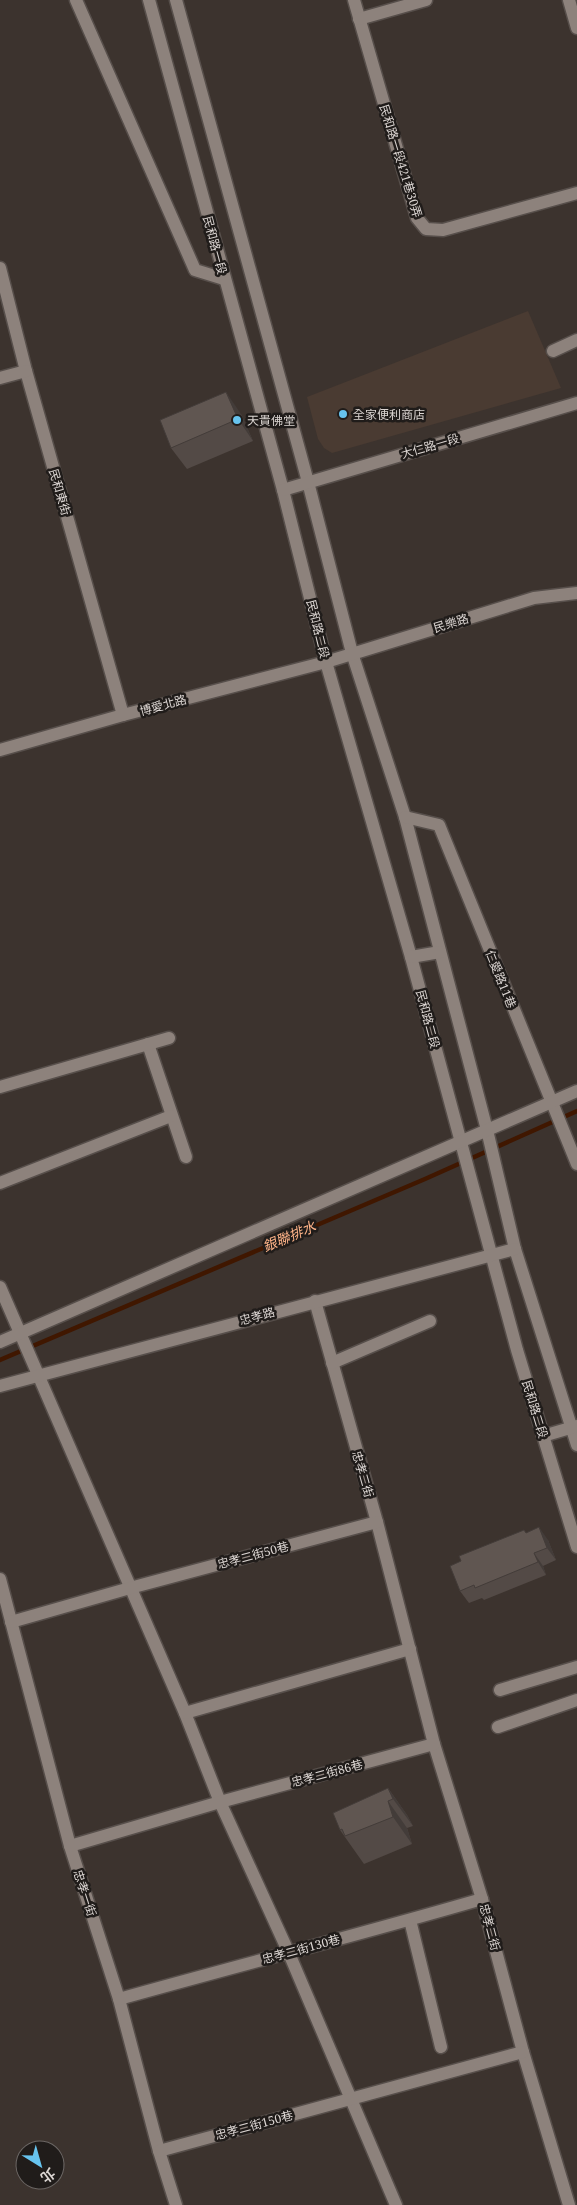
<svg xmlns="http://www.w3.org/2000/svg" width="577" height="2205" font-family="'Noto Serif','Noto Sans TC',serif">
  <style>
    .built { fill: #4a3b32 }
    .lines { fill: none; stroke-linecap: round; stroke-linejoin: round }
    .stream { stroke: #401700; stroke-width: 4.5 }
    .minor-casing { stroke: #574f4b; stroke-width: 15 }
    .minor { stroke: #8d827c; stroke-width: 12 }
    .wall { fill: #534a46 }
    .shaded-wall { fill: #433c39 }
    .building { fill: #605651; stroke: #433c39 }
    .poi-dot { fill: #67c4ef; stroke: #201c1a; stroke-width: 2 }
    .labels { text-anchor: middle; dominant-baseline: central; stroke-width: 5; stroke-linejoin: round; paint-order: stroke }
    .street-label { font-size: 12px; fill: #dcd6d3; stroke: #201c1a }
    .poi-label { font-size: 12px; fill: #dcd6d3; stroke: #201c1a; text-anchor: start }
    .water-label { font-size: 14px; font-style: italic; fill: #ffb489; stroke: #201c1a }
  </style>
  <rect width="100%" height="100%" fill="#3c332e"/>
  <path class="built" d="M528,311l33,77 -229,65 -8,-5 -6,-9 -11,-42z"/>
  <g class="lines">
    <path class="stream" d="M0,1360l425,-181 152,-68"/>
    <g class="minor-casing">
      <g id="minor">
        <path d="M76,0l119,270 29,9"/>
        <path d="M149,0l134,490 43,172 85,295 106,393 60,197"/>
        <path d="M176,0l132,482 44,171 53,164 82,313 28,119 62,196"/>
        <path d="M354,0l63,218 9,11 17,1 134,-37"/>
        <path d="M569,0l8,28"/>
        <path d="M359,19l67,-19"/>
        <path d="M0,268l26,103 97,344"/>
        <path d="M553,351l24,-11"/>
        <path d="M0,378l26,-7"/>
        <path d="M283,490l294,-87"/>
        <path d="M0,750l123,-35 203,-53 208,-64 43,-5"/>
        <path d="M405,817l34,8 138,339"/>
        <path d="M411,957l29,-5"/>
        <path d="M148,1044l38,113"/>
        <path d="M0,1087l169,-49"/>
        <path d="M0,1183l171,-67"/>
        <path d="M0,1287l185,426 35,89 68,149 108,254"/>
        <path d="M315,1301l62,221 57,222 48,155 41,153 46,153"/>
        <path d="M0,1342l577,-251"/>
        <path d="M332,1363l98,-42"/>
        <path d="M0,1386l515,-137"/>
        <path d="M543,1436l34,-10"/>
        <path d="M0,1579l70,267 49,153 40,152 17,54"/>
        <path d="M11,1622l119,-34 247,-66"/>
        <path d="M500,1690l77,-23"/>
        <path d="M185,1713l225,-64"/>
        <path d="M498,1727l79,-27"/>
        <path d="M70,1846l150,-44 214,-58"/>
        <path d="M410,1920l31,127"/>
        <path d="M119,1999c121,-34 243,-65 363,-100"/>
        <path d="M159,2151l364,-99"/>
      </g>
    </g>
    <use href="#minor" class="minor"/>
  </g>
  <g class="wall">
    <path d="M241,414l12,27 -66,28 -16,-21z"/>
    <path d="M524,1530l2,3 22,7 8,20 -13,6 3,9 -62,25 -2,-2 -13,5 -9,-12 1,-30z"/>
    <path d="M388,1788l19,27 6,11 -6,2 5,16 -48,20 -24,-34z"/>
  </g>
  <g class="shaded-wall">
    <path d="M226,392l15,22 12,27 -15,-22z"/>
    <path d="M539,1527l9,13 8,20 -9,-12z"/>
    <path d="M534,1553l9,13 3,9 -8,-13z"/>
    <path d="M388,1788l19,27 6,11 -20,-27z"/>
    <path d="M388,1801l19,27 5,16 -19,-27z"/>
  </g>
  <g class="building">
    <path d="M226,392l12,27 -67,29 -11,-28z"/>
    <path d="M539,1527l8,21 -13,5 4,9 -63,26 -1,-3 -14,6 -10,-25 11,-5 -2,-5 65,-26 2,3z"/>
    <path d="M388,1788l5,11 -5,2 5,16 -48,19 -3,-7 -2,1 -7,-17z"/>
  </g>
  <g class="poi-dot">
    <circle cx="343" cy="414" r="5"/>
    <circle cx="237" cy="420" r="5"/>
  </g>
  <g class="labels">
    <g class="street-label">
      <text transform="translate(401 161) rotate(73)">民和路一段421巷30弄</text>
      <text transform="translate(215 245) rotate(75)">民和路一段</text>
      <text transform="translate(430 446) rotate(-16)">大仁路一段</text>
      <text transform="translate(60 492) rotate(74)">民和東街</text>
      <text transform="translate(451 623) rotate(-17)">民樂路</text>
      <text transform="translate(318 629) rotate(76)">民和路二段</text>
      <text transform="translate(163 705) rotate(-15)">博愛北路</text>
      <text transform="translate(501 979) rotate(68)">仁愛路11巷</text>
      <text transform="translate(428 1019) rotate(75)">民和路二段</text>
      <text transform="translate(257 1316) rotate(-15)">忠孝路</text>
      <text transform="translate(535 1409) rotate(73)">民和路二段</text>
      <text transform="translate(363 1474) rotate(74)">忠孝二街</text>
      <text transform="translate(253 1555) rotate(-15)">忠孝二街50巷</text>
      <text transform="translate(327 1773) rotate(-15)">忠孝二街86巷</text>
      <text transform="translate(85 1893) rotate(72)">忠孝一街</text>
      <text transform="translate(490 1927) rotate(75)">忠孝二街</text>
      <text transform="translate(301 1949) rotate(-15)">忠孝二街130巷</text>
      <text transform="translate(254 2125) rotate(-15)">忠孝二街150巷</text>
    </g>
    <g class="poi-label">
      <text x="353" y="414">全家便利商店</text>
      <text x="247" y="420">天貴佛堂</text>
    </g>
    <g class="water-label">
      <text transform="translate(289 1236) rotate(-23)">銀聯排水</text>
    </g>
  </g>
  <g transform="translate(40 2165) rotate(143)"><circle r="24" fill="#201c1a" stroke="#6b6664"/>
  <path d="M0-4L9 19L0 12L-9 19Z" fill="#67c4ef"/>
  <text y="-8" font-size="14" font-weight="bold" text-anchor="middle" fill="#dcd6d3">北</text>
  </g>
</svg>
